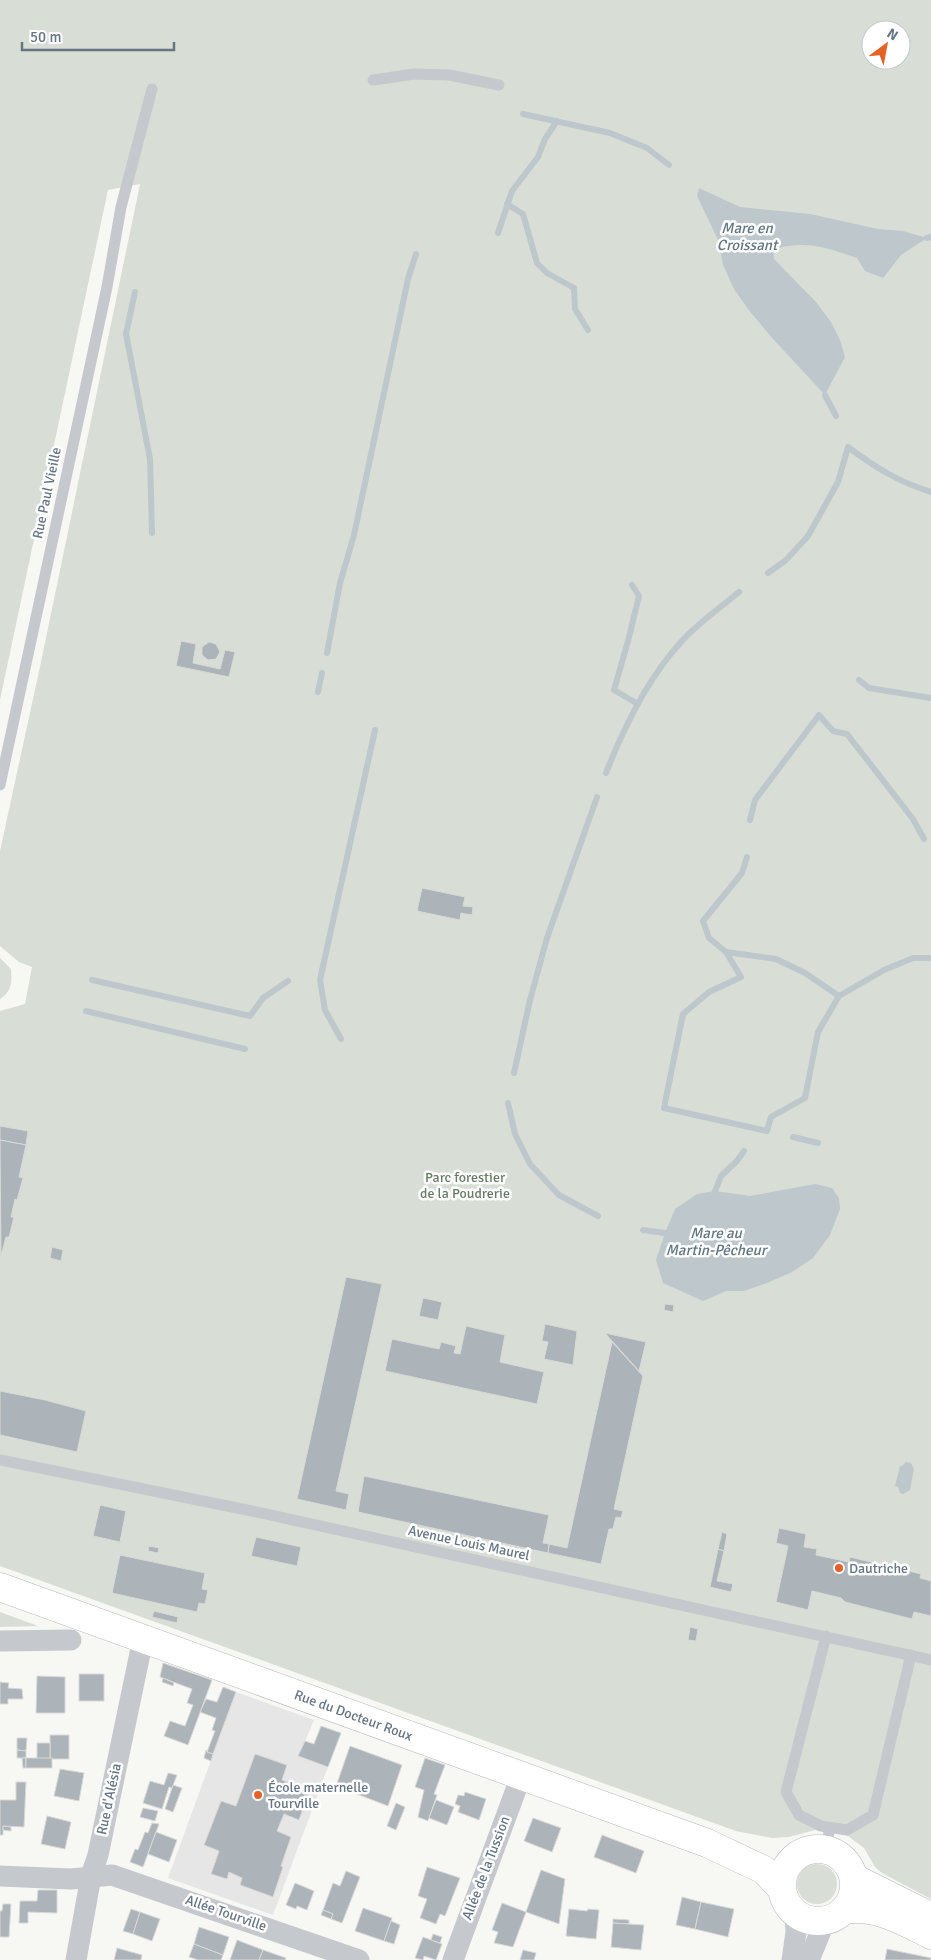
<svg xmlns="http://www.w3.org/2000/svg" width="931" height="1960" font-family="Signika,sans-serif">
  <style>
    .built { fill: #e5e6e5 }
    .green { fill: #d8ded5; fill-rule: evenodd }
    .water { fill: #bdc7cc }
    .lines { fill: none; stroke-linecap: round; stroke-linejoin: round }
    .stream { stroke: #bdc7cc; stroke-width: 6 }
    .building { fill: #acb3b9; stroke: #d9d9d7 }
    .secondary-casing { stroke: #b5babf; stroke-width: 29 }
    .lane { stroke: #c5c8cc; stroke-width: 11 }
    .street { stroke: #c5c8cc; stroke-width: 21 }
    .secondary { stroke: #fff; stroke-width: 28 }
    .poi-dot { fill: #e46227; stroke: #fff; stroke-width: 2 }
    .labels { text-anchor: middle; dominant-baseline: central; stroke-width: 5; stroke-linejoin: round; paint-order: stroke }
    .street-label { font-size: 14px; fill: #667585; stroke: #fff }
    .park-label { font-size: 14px; fill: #687c65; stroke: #fff }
    .poi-label { font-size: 14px; fill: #667585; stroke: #fff; text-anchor: start }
    .water-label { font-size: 15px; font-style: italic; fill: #627781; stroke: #fff }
  </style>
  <rect width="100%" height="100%" fill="#f7f7f4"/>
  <path class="built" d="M236,1692l78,28 -15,36 29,11 -55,148 -105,-37z"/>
  <g class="green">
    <path d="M0,0h931v1899l-49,-26 -7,-6 -11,-19 -16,-12 -8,-3 -25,-3 -26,7 -17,1 -36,-7 -736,-265v-555l25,-7 7,-37 -13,-5 -19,-16v-95l41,-189 99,-478 -32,6 -108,510zM871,30h30v30h-30z"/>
    <path d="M0,958l11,11c1,13 1,22 -11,30z"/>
    <path d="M0,1612l38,14 -38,1z"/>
    <circle cx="817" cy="1884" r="20"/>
  </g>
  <g class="water">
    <path d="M699,188l41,19 70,7 68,15 25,2 24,7 -26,17 -18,23 -18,-7 -8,-13c-31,-11 -51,-18 -84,-9l1,10 42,43 15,20 9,18 5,17 -20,38 -52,-56 -25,-30 -14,-20 -11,-24 -4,-23 -22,-46z"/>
    <path d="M815,1184l17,4 7,10 1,11 -10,26 -17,23 -21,14 -25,11 -23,8h-18l-23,10 -40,-18 -7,-23 9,-27 10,-24 22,-15 18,-3 35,5z"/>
    <path d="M906,1462l5,1 3,6 -4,21 -7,4 -3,-1 -2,-6 -3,-1 5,-20h2z"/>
  </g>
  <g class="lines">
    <g class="stream">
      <path d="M523,114l87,19 37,15 22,17"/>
      <path d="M507,204l16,10 14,49 10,10 27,15 1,21 13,21"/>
      <path d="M498,233l14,-42 26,-34 7,-18 12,-18"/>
      <path d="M927,238l4,-1"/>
      <path d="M135,292l-9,42 24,125 2,74"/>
      <path d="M825,395l11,21"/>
      <path d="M768,573l18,-13 22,-24 30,-54 10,-35c28,21 49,34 83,45"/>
      <path d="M632,585l7,11 -11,45 -14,49 24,14"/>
      <path d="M327,653l13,-70 14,-48 54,-256 8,-25"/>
      <path d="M859,680l10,8 62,10"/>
      <path d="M318,692l4,-19"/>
      <path d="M606,773c18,-46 41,-94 75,-131 17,-19 39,-34 58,-50"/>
      <path d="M750,820l5,-20 64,-85 14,16 14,3 66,85 11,20"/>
      <path d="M747,857l-5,16 -39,48 6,17 17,14 15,25 -32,15 -26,22 -19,94 103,23 4,-14 34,-19 13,-66 21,-36 45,-26 29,-12h18"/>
      <path d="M726,952l50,7 29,14 34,23"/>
      <path d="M92,980l158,36 13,-18 25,-17"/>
      <path d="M86,1011l159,38"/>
      <path d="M341,1039l-16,-29 -5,-30 55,-250"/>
      <path d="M514,1073l16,-73 17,-62 50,-141"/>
      <path d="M508,1103l7,31 15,30 29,31 39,21"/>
      <path d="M793,1137l25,6"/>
      <path d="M715,1191l6,-15 16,-15 7,-10"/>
      <path d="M643,1230l22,3"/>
    </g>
  </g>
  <g class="building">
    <path d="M181,641l15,3 -3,19 27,6 5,-19 10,2 -6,25 -53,-11z"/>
    <path d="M209,642l7,2 4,8 -4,7 -8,1 -6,-5v-8z"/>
    <path d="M422,888l43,9 -2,9 10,1 -1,8 -11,-2 -1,7 -43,-9z"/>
    <path d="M0,1126l28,5 -2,14 -26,-5z"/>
    <path d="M0,1140l26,5 -7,32 4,1 -6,22 -2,-1 -4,18h3l-5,20h-3l-5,19z"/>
    <path d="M52,1247l11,3 -2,11 -11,-3z"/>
    <path d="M346,1277l36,7 -46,207 13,3 -3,16 -49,-11z"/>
    <path d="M423,1298l19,4 -4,18 -19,-4z"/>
    <path d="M665,1304l9,1 -1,7 -9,-2z"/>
    <path d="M545,1324l32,7 -4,34 -29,-6 4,-17 -6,-1z"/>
    <path d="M466,1326l39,9 -5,27 44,10 -7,32 -152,-33 7,-32 47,10 2,-7 15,4 -2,7 6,1z"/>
    <path d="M605,1333l41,9 -7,29 -27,-30z"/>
    <path d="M612,1342l31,34 -29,133 9,2 -2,7 -5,-1 -3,12h-4l-8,35 -53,-11 1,-9 18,4z"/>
    <path d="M0,1391l45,9 41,11 -9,41 -77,-17z"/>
    <path d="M364,1476l185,39 -6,28 6,1 -1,9 -190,-41z"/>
    <path d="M100,1505l26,6 -6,31 -27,-6z"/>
    <path d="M779,1528l27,6 -2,13 13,2 -1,6 33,7 1,-5 71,17 -1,4 11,3v35l-17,-4 -2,7 -67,-17 -4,-4 -29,-7 -4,19 -32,-8 12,-56 -12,-3z"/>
    <path d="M722,1532l5,2 -3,17 -6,-2z"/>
    <path d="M256,1537l45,10 -4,19 -46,-10z"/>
    <path d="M149,1546l10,2 -1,5 -10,-2z"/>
    <path d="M718,1549l6,2 -7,30 16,3 -2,8 -21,-5z"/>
    <path d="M120,1555l85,18 -3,16 6,1 -3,14 -6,-1 -2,9 -85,-19z"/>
    <path d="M154,1611l24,6 -1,6 -25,-6z"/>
    <path d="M690,1627l8,2 -2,12 -8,-1z"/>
    <path d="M163,1663l49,17 -24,65 -24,-9 6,-15 15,5 8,-21 -6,-2 5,-14 -32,-12z"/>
    <rect x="79" y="1674" width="25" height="27"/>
    <path d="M37,1676l28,1v36h-29z"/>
    <path d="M163,1678l11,5 -1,3 -11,-4z"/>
    <path d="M0,1682l9,1 -1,5 14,1 1,10h-15v5h-8z"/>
    <path d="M223,1687l13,5 -23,62 -6,-2 8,-21 -3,-1 4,-12 -16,-6 6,-13 11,3z"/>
    <path d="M321,1726l20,7 -13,34 -30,-11 7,-15 9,3z"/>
    <rect x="50" y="1735" width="19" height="24"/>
    <path d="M17,1738h10l-1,13 -9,-1z"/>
    <rect x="37" y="1743" width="13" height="16"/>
    <path d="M350,1746l52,19 -14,41 -52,-20z"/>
    <path d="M17,1750l9,1v7h-9z"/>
    <path d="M206,1750l1,2 6,2 -2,7 -7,-3z"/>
    <path d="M255,1754l32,11 -5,15 28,10 -11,30 -15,-6 -7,17 14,6 -10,29 2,1 -10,30 -33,-12 2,-7 -13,-6 -2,7 -16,-5 8,-23 -15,-6 17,-44 15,5z"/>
    <path d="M22,1758h4v10h-3z"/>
    <rect x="26" y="1758" width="26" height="10"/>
    <path d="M425,1758l20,7 -11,29 3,1 -9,26 -10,-4 6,-27 -9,-3z"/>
    <path d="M60,1769l24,4 -5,28 -25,-5z"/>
    <path d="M168,1773l9,2 -5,13 -3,-1 -7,22 -19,-6 7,-22 14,4z"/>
    <path d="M16,1782h10l-2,45 -21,-1v9h-3v-35h16z"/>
    <path d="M173,1785l9,3 -9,24 -8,-3z"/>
    <path d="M465,1792l21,7 -7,21 -21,-8 2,-6 -5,-2 3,-9 6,1z"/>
    <path d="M436,1800l18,7 -7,18 -18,-7z"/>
    <path d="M396,1803l9,4 -9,23 -9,-4z"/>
    <path d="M143,1808l15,3 -3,10 -15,-4z"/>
    <path d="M47,1816l24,6 -6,27 -24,-5z"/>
    <path d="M533,1818l28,10 -9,24 -28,-11z"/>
    <path d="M152,1823l7,1 -16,43 -13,-5 5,-13 3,1 7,-18 3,1z"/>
    <path d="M3,1826l8,1v4l-8,-1z"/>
    <path d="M156,1832l21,8 -8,22 -21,-8z"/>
    <path d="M602,1835l42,16 -8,22 -42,-16z"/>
    <path d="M427,1867l33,11 -15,38 -5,-2 -4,10 -16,-6 7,-19 -9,-3z"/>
    <path d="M541,1870l24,9 -6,45 -33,-12z"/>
    <path d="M346,1871l14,6 -18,46 -11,-4 2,-5 -10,-4 10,-27 7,3z"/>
    <path d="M295,1883l19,8 -7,19 -10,-4 -1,3 -10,-4z"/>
    <path d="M38,1890h19v23l-29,-1v11h-9l1,-22h17z"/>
    <path d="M682,1897l19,5 -6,27 -19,-4z"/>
    <path d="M701,1902l33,7 -6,28 -33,-8z"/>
    <path d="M502,1903l24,9 -13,35 -19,-4 4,-11 -6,-2z"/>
    <path d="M3,1904h8l-2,33h-9v-26h2z"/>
    <path d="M363,1908l29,10 -8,23 -29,-10z"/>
    <path d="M131,1909l9,3 -7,22 -10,-3z"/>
    <path d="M569,1909l18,2 1,-2 11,1 -3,29 -30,-3z"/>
    <path d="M323,1910l10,4 -2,5 -10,-4z"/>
    <path d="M140,1912l20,7 -8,22 -19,-7z"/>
    <path d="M613,1919l16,1v4l-16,-1z"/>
    <path d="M391,1921l9,4 -6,19 -10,-3z"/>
    <path d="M613,1923l31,2 -3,25 -30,-3z"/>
    <path d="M199,1927l30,10 -6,18 -29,-11z"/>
    <path d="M433,1934l9,3 -2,6 -9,-3z"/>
    <path d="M423,1937l19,7 -6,16 -12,-4 -1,4 -8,-2z"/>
    <path d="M237,1940l26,10 -4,10h-29z"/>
    <path d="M194,1944l29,11 -2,5h-23l-9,-3z"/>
    <path d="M117,1948l25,7 -1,5h-27z"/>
    <path d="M887,1949l44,9v2h-46z"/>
    <path d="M263,1950l23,8 -1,2h-26z"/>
    <path d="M523,1950l13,3 -2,7h-14z"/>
  </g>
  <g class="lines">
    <g class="secondary-casing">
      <g id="secondary">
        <path id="s1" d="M0,1587l707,256 57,27 18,19"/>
        <circle cx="818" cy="1885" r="36"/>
        <path d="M854,1878l68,34"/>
        <path d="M844,1910c32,-5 59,11 87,25"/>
      </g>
    </g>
    <g class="lane">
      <path d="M373,80l41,-6 35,1 50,10"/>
      <path d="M0,785l107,-498 14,-80 31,-118"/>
      <path d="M0,1460l252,51 679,149"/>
      <path d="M826,1636l-40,156 13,23 22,11 26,4 26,-15 38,-160"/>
      <path d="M825,1850l5,-22"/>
    </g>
    <g class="street">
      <path d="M0,1641l71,-1"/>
      <path d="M0,1876l71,3 41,-4 247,85"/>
      <path d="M76,1960l15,-84 7,-21 45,-216"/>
      <path d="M453,1960l68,-184"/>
      <path d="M792,1960l4,-28 -1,-19"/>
      <path d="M809,1960l16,-39"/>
    </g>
    <use href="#secondary" class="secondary"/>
  </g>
  <g class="poi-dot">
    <circle cx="839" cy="1568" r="5"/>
    <circle cx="258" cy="1795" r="5"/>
  </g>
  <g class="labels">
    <g class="street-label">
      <text transform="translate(47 493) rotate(-78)">Rue Paul Vieille</text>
      <text transform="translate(469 1543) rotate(12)">Avenue Louis Maurel</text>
      <text stroke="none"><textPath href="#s1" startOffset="376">Rue du Docteur Roux</textPath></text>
      <text transform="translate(109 1799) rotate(-78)">Rue d'Alésia</text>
      <text transform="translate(486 1868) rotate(-69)">Allée de la Tussion</text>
      <text transform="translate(226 1913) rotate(19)">Allée Tourville</text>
    </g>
    <g class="park-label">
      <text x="465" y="1177">Parc forestier<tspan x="465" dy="16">de la Poudrerie</tspan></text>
    </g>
    <g class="poi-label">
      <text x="849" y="1568">Dautriche</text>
      <text x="268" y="1787">École maternelle<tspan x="268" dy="16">Tourville</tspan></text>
    </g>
    <g class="water-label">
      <text x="747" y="228">Mare en<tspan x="747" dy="17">Croissant</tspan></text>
      <text x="716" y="1233">Mare au<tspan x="716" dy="17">Martin-Pêcheur</tspan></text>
    </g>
  </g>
  <g transform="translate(886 45) rotate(32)"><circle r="24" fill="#ffffff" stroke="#c2c8ce"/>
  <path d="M0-4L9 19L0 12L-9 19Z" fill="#e46227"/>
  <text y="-8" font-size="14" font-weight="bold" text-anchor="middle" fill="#667585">N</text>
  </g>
  <path d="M22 42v8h152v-8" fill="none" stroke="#667585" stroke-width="2.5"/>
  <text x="30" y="42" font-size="15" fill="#667585" stroke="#ffffff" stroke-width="4" paint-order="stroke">50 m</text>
</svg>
